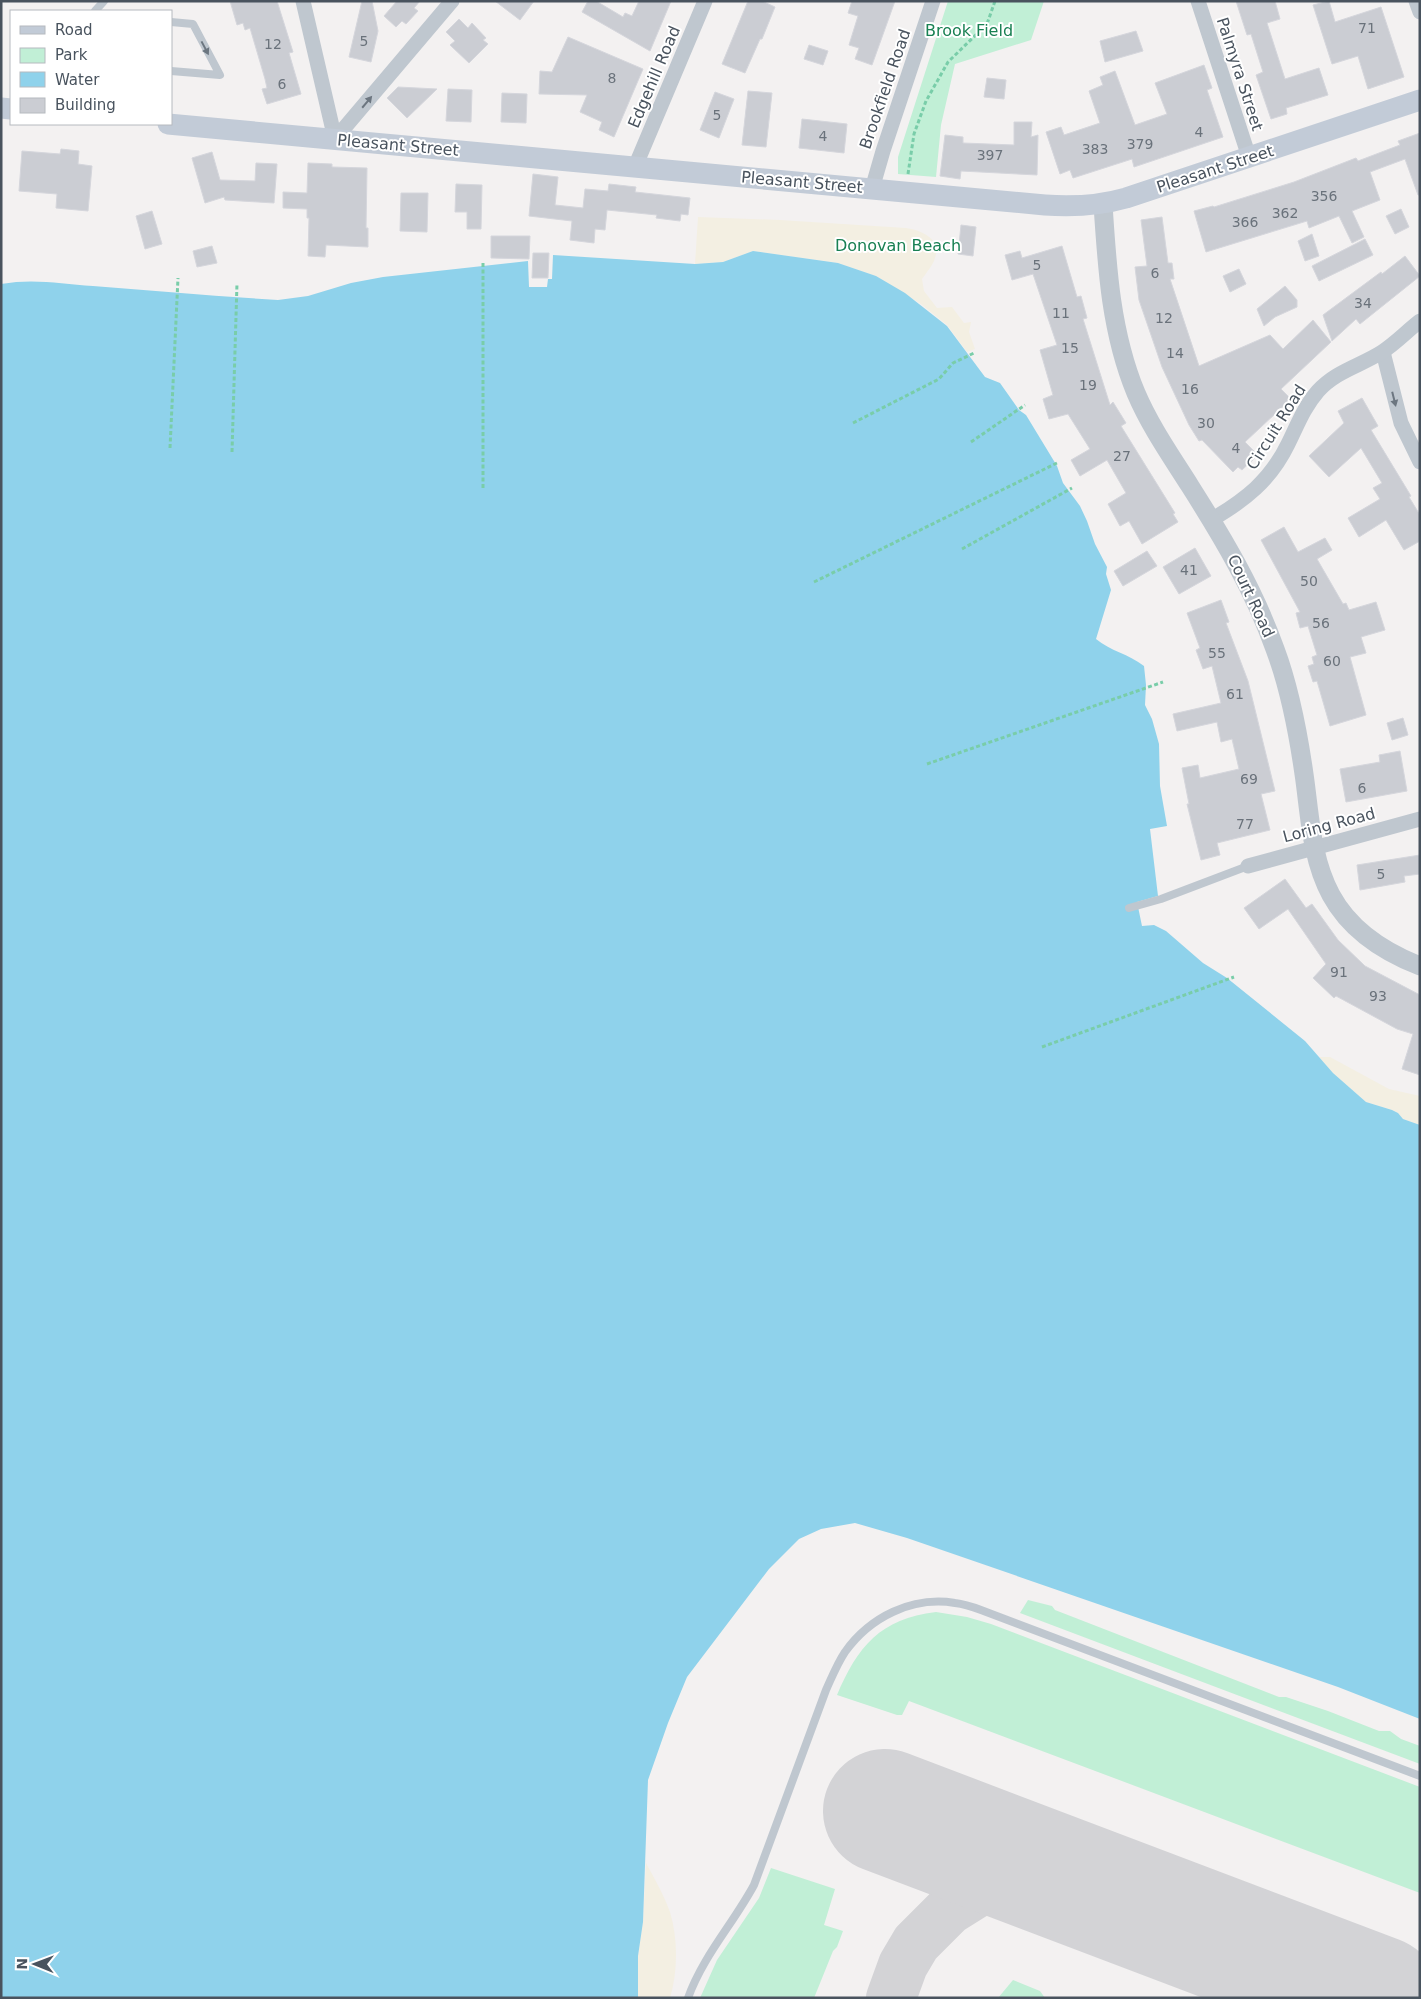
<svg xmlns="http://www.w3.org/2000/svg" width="1421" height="1999" font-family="'DejaVu Sans',sans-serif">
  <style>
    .green { fill: #c1efd6 }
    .sand { fill: #f3efe2 }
    .water { fill: #8fd2eb }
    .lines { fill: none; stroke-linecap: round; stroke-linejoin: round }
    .taxiway { stroke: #d3d3d6; stroke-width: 50 }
    .runway { stroke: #d3d3d6; stroke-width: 124 }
    .building { fill: #cbcdd3; stroke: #d5d6dc }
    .path { stroke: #79cda9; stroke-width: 3; stroke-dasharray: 4 2.5; stroke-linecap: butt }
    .service { stroke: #bfc7cf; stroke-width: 8 }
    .minor { stroke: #bfc7cf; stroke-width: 15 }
    .tertiary { stroke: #bfc7cf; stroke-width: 19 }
    .secondary { stroke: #c2cbd7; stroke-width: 21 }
    .oneway { fill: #6c7680 }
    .labels { text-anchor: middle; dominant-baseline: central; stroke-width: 4; stroke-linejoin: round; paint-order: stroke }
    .number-label { font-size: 14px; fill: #6a727b }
    .park-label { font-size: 16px; fill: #198053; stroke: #fff }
    .street-label { font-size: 16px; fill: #49535e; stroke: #fff }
  </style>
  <rect width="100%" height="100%" fill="#f3f1f1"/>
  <g class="green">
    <path d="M948,1h96l-13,39 -76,24 -14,61 -5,52 -38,-3v-17z"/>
    <path d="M1028,1600l24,6 3,4 224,87h7l42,14 51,20h11l11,8 19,7v18l-400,-151z"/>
    <path d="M936,1612l31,5 24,7 429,163v106l-511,-192 -7,14h-5l-60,-20c21,-49 43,-76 99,-83z"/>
    <path d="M771,1868l64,21 -11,36 19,6 -6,16 -4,4 -19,47h-114l17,-38 42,-62z"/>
    <path d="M1013,1980l27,11 5,7h-47z"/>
  </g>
  <g class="sand">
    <path d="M698,217l82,3 126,8c15,2 36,11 29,30 -2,7 -9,15 -13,21l2,12 13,17 15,-1 12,16 7,-1 -2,10 6,17 -8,3 -20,-27 -26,-21 -45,-28 -15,-5 -23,-8 -85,-12 -30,11 -28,2z"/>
    <path d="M1319,1057h11l59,32 31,7v29l-17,-6 -5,-6 -6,-3 -26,-8 -33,-29z"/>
    <path d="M646,1863c8,15 18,32 24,49 8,27 8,59 0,86h-32v-42l5,-34z"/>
  </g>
  <path class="water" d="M753,251l85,12 38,13 29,17 42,33 38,51 15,6 19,27 7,5 31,51 6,17 17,23 7,15 8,23 12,23 -1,7 5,16 -15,49c14,12 33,15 48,27l2,19 -1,20 7,14 7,25 1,42 7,40 -17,3 8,67 -21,6 5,24 12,-1 12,6 37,32 24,15 78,63 28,32 33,29 26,8 6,3 5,6 17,6v594l-82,-32 -431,-149 -52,-15 -34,6 -22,10 -30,30 -82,108 -19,46 -20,57 -5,142 -5,34v42h-637v-1714c33,-6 60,0 92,2 62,5 123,10 185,14l30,-4 43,-13 32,-6 145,-16 1,26h18l1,-8h4l1,-24 142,9 28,-2z"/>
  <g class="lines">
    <path class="taxiway" d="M891,1998l12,-33 13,-22 33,-33 32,-20 31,-7 43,-3 60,18"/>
    <path class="runway" d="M885,1811l493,187"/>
  </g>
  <g class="building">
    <path d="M230,1h47l16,51 -4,1 12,41 -34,10 -5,-15 5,-1 -2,-9 -15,-51 -5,2 -2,-7 -6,2z"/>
    <path d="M362,1h10l6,30 -7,31 -22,-5z"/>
    <path d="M397,1h23l-6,7 4,3 -12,13 -4,-3 -6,6 -12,-11z"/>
    <path d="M495,1h39l-14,19z"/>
    <path d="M588,1h8l27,16 2,-4 7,3 7,-15h32l-21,50 -68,-39z"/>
    <path d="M748,1h14l13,6 -13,32h-2l-15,34 -23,-9z"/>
    <path d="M852,1h43l-23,64 -17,-6 4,-11 -10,-3 9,-29 -10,-3z"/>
    <path d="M1236,1h39l5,18 -13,4 18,56 34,-11 9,27 -42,13 1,6 -16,5 -15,-44 7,-3 -12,-38 -4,1z"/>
    <path d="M1329,1l6,21 46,-15 23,70 -36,12 -10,-33 -26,8 -19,-59z"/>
    <path d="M459,19l9,9 4,-5 14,15 -3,2 5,4 -19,19 -19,-18 5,-4 -9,-9z"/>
    <path d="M1136,31l7,20 -38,11 -5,-21z"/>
    <path d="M568,37l75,32 -29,68 -15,-7 3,-8 -22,-10 7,-17 -48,-1 1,-23 12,1z"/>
    <path d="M809,45l19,6 -5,14 -19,-6z"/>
    <path d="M1204,65l8,23 -5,2 16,47 -89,30 -2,-8 -59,19 -3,-8 -10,4 -14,-42 15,-5 3,8 36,-12 -11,-32 14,-6 -3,-8 15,-6 20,54 32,-11 -12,-31z"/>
    <path d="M987,78l19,2 -2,19 -20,-2z"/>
    <path d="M398,87l39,2 -30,29 -20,-20z"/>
    <path d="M448,89l24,1 -1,32 -25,-1z"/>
    <path d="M748,91l24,2 -6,54 -24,-2z"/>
    <path d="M715,92l19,7 -15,39 -19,-8z"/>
    <path d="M502,93l25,1 -1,29 -25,-1z"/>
    <path d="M802,119l45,5 -3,29 -45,-5z"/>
    <path d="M1014,122h18l-1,15 7,-2 -1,40 -76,-4 -1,8 -20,-3 5,-41 18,2v6l51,2z"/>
    <path d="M1420,133v62h-2l-13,-36 -35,13 10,28 -28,11 12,26 -12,6 -13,-27 -30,12 -2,-7 -101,31 -12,-41 19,-5 1,1 80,-25 62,-24 2,3 42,-16 -2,-4z"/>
    <path d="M61,149l18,2 -1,13 14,2 -4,45 -32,-3 1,-14 -38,-3 3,-40 38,3z"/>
    <path d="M212,152l8,28 35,1 1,-18 21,1 -3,39 -49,-3 -1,-3 -19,6 -13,-45z"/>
    <path d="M308,163l24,1v3l35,1 -1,60h2v19l-42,-2 -1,12 -17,-1 1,-38h-2v-9l-24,-1v-16l24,1z"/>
    <path d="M533,174l25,3 -3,28 28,3 2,-19 23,2 1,-7 27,3 -1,5 55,6 -2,17 -7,-1 -1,7 -24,-3 1,-3 -50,-5 -2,20 -10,-1 -1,14 -24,-3 2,-19 -43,-5z"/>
    <path d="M456,184l26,1 -1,44h-14v-17h-12z"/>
    <path d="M401,193h27l-1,39 -27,-1z"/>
    <path d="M1401,209l8,18 -14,7 -9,-18z"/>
    <path d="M152,211l10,33 -17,5 -9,-33z"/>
    <path d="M1162,217l6,46h4l2,16h-4l29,87 71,-31 13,14 30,-29 18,22 -50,47 10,10 -46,43 13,13 -16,15 -4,-3 -5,5 -31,-32 -3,1 -10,-16 -27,-58 -23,-67 -4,-33 12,-1 -6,-46z"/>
    <path d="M961,225l15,2 -3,29 -15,-2z"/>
    <path d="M1312,234l7,22 -14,5 -7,-20z"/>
    <path d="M491,236h39l-1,23 -38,-1z"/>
    <path d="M1365,239l8,16 -54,26 -7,-15z"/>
    <path d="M212,246l5,17 -20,4 -4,-16z"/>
    <path d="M1062,246l15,51 4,-1 6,22 -4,1 27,86 3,-3 13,21 -5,3 54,87 -2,1 5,8 -36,22 -13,-23 -9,5 -12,-22 18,-11 -19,-33 -27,16 -9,-16 19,-11 -22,-35 -19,5 -6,-20 10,-4 -13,-45 17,-5 -24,-71 -21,6 -7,-25 15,-4 2,7z"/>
    <path d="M533,253h16l-1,25h-16z"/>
    <path d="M1405,256l15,20 -60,48 -4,-5 -24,22 -9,-26 58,-43 1,2z"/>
    <path d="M1239,269l7,15 -16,8 -7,-16z"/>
    <path d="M1285,286l12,14v7l-22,10 -11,9 -7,-17z"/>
    <path d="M1362,398l16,28 -7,4 40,66 -2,1 11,18v26l-16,9 -18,-30 -27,17 -11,-19 32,-19 -7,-11 9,-5 -21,-35 -32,29 -20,-21 35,-33 -6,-12z"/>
    <path d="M1284,527l14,25 27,-14 7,12 -15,9 26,45 3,-1 3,7 27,-8 9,28 -24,7 5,16 -16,4 16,58 -36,11 -13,-45 -4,1 -5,-16 6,-2 -2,-7 5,-2 -9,-29 -8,2 -4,-15 4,-1 -39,-72z"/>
    <path d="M1195,548l16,28 -32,18 -16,-27z"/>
    <path d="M1147,551l10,15 -34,20 -9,-15z"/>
    <path d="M1221,600l8,22 -3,1 22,58 27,110 -14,3 9,36 -53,13 3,12 -19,5 -14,-56h2l-7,-36 16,-3 2,13 39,-9 -7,-30 -11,3 -4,-20 -40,9 -4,-17 48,-11 -9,-37 -9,3 -7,-19 4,-2 -13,-35z"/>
    <path d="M1403,718l5,17 -16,5 -5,-17z"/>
    <path d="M1400,751l7,40 -61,11 -6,-33 40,-7 -1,-7z"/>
    <path d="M1420,855v19l-16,2 1,6 -45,8 -3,-25z"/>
    <path d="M1285,879l21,29 6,-4 26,36 27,26 55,29v80l-18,-6 11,-35 -16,-5 -61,-33 -2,2 -21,-20 13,-14 -38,-55 -29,20 -15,-21z"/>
  </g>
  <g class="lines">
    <g class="path">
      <path d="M908,174l6,-40 12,-33 22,-39 39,-38 8,-23"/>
      <path d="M853,423l86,-44 14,-16 21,-10"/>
      <path d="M971,442l54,-37"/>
      <path d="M170,448l8,-170"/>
      <path d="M232,452l5,-169"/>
      <path d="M483,488v-227"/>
      <path d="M962,549l110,-61"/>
      <path d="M814,582l245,-120"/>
      <path d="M927,764l236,-82"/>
      <path d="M1042,1047l192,-70"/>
    </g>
    <g class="service">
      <path d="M95,11l9,-10"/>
      <path d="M171,22l22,2 27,51 -49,-4"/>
      <path d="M1129,908l32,-9 87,-33"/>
      <path d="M688,1998c15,-42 45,-74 66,-113l72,-195c6,-13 11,-26 19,-38 25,-35 67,-56 110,-49 9,1 18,4 26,7l439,166"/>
    </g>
    <g class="minor">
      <path d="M303,1l32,138"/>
      <path d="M1198,1l51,156"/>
      <path d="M1416,1l4,11"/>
      <path d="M335,139l117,-138"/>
      <path d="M635,167l70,-166"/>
      <path d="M872,189l11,-38 50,-150"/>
      <path d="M1383,352l18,71 19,39"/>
      <path d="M1211,520c34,-20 59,-39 77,-76 9,-18 16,-37 30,-53 18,-20 42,-25 64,-39 14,-9 25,-21 38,-31"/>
      <path d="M1248,866l172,-47"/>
    </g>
    <path class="tertiary" d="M1103,204c4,64 8,129 33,189 14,33 35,63 54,93 33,52 64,104 85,163 15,40 23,83 29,125 6,41 7,84 27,121 19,35 53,57 89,71"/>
    <g class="secondary">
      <path d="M1,108l10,1"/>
      <path d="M168,124l877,81c28,2 53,1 81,-7l294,-98"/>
    </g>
  </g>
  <defs><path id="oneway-solid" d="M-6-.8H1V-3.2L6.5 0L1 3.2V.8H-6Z" transform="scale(1.25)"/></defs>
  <g class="oneway">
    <use href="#oneway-solid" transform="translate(205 48) rotate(62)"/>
    <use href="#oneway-solid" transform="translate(367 102) rotate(-50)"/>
    <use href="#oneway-solid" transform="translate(1394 399) rotate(76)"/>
  </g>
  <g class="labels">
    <g class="number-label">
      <text x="1367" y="28">71</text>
      <text x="364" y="41">5</text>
      <text x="273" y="44">12</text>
      <text x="612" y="78">8</text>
      <text x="282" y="84">6</text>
      <text x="717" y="115">5</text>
      <text x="1199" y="132">4</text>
      <text x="823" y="136">4</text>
      <text x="1140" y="144">379</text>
      <text x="1095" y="149">383</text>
      <text x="990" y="155">397</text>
      <text x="1324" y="196">356</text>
      <text x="1285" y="213">362</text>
      <text x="1245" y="222">366</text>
      <text x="1037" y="265">5</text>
      <text x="1155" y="273">6</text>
      <text x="1363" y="303">34</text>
      <text x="1061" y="313">11</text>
      <text x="1164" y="318">12</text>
      <text x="1070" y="348">15</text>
      <text x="1175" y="353">14</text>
      <text x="1088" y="385">19</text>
      <text x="1190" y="389">16</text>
      <text x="1206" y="423">30</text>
      <text x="1236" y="448">4</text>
      <text x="1122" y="456">27</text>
      <text x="1189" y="570">41</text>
      <text x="1309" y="581">50</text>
      <text x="1321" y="623">56</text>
      <text x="1217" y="653">55</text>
      <text x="1332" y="661">60</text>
      <text x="1235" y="694">61</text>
      <text x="1249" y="779">69</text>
      <text x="1362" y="788">6</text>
      <text x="1245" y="824">77</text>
      <text x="1381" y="874">5</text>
      <text x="1339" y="972">91</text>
      <text x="1378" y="996">93</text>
    </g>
    <g class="park-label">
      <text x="969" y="30">Brook Field</text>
      <text x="898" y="245">Donovan Beach</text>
    </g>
    <g class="street-label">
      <text transform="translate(1240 74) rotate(72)">Palmyra Street</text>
      <text transform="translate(654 77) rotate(-67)">Edgehill Road</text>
      <text transform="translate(885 89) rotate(-71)">Brookfield Road</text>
      <text transform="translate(398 145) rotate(5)">Pleasant Street</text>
      <text transform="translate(1215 169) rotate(-18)">Pleasant Street</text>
      <text transform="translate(802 182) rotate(5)">Pleasant Street</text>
      <text transform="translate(1276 427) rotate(-58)">Circuit Road</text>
      <text transform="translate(1251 596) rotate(65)">Court Road</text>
      <text transform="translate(1329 825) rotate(-15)">Loring Road</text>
    </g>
  </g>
  <rect width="1421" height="1999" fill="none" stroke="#49535e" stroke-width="5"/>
  <rect x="10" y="10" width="162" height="115" fill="#ffffff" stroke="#b6babf"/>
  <rect x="20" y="26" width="25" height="8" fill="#c2cbd7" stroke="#b6babf"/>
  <text x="55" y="35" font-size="15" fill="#49535e">Road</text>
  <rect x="20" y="48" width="25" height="15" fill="#c1efd6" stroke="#b6babf"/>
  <text x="55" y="60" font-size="15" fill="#49535e">Park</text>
  <rect x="20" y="72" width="25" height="15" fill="#8fd2eb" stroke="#b6babf"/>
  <text x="55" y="85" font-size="15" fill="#49535e">Water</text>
  <rect x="20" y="98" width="25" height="15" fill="#cbcdd3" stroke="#b6babf"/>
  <text x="55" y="110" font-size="15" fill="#49535e">Building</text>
  <g transform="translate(35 1964) rotate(271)" stroke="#ffffff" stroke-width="4" paint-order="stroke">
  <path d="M0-4L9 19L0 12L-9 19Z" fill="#49535e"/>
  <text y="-8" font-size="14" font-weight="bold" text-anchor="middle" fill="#49535e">N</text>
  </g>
</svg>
